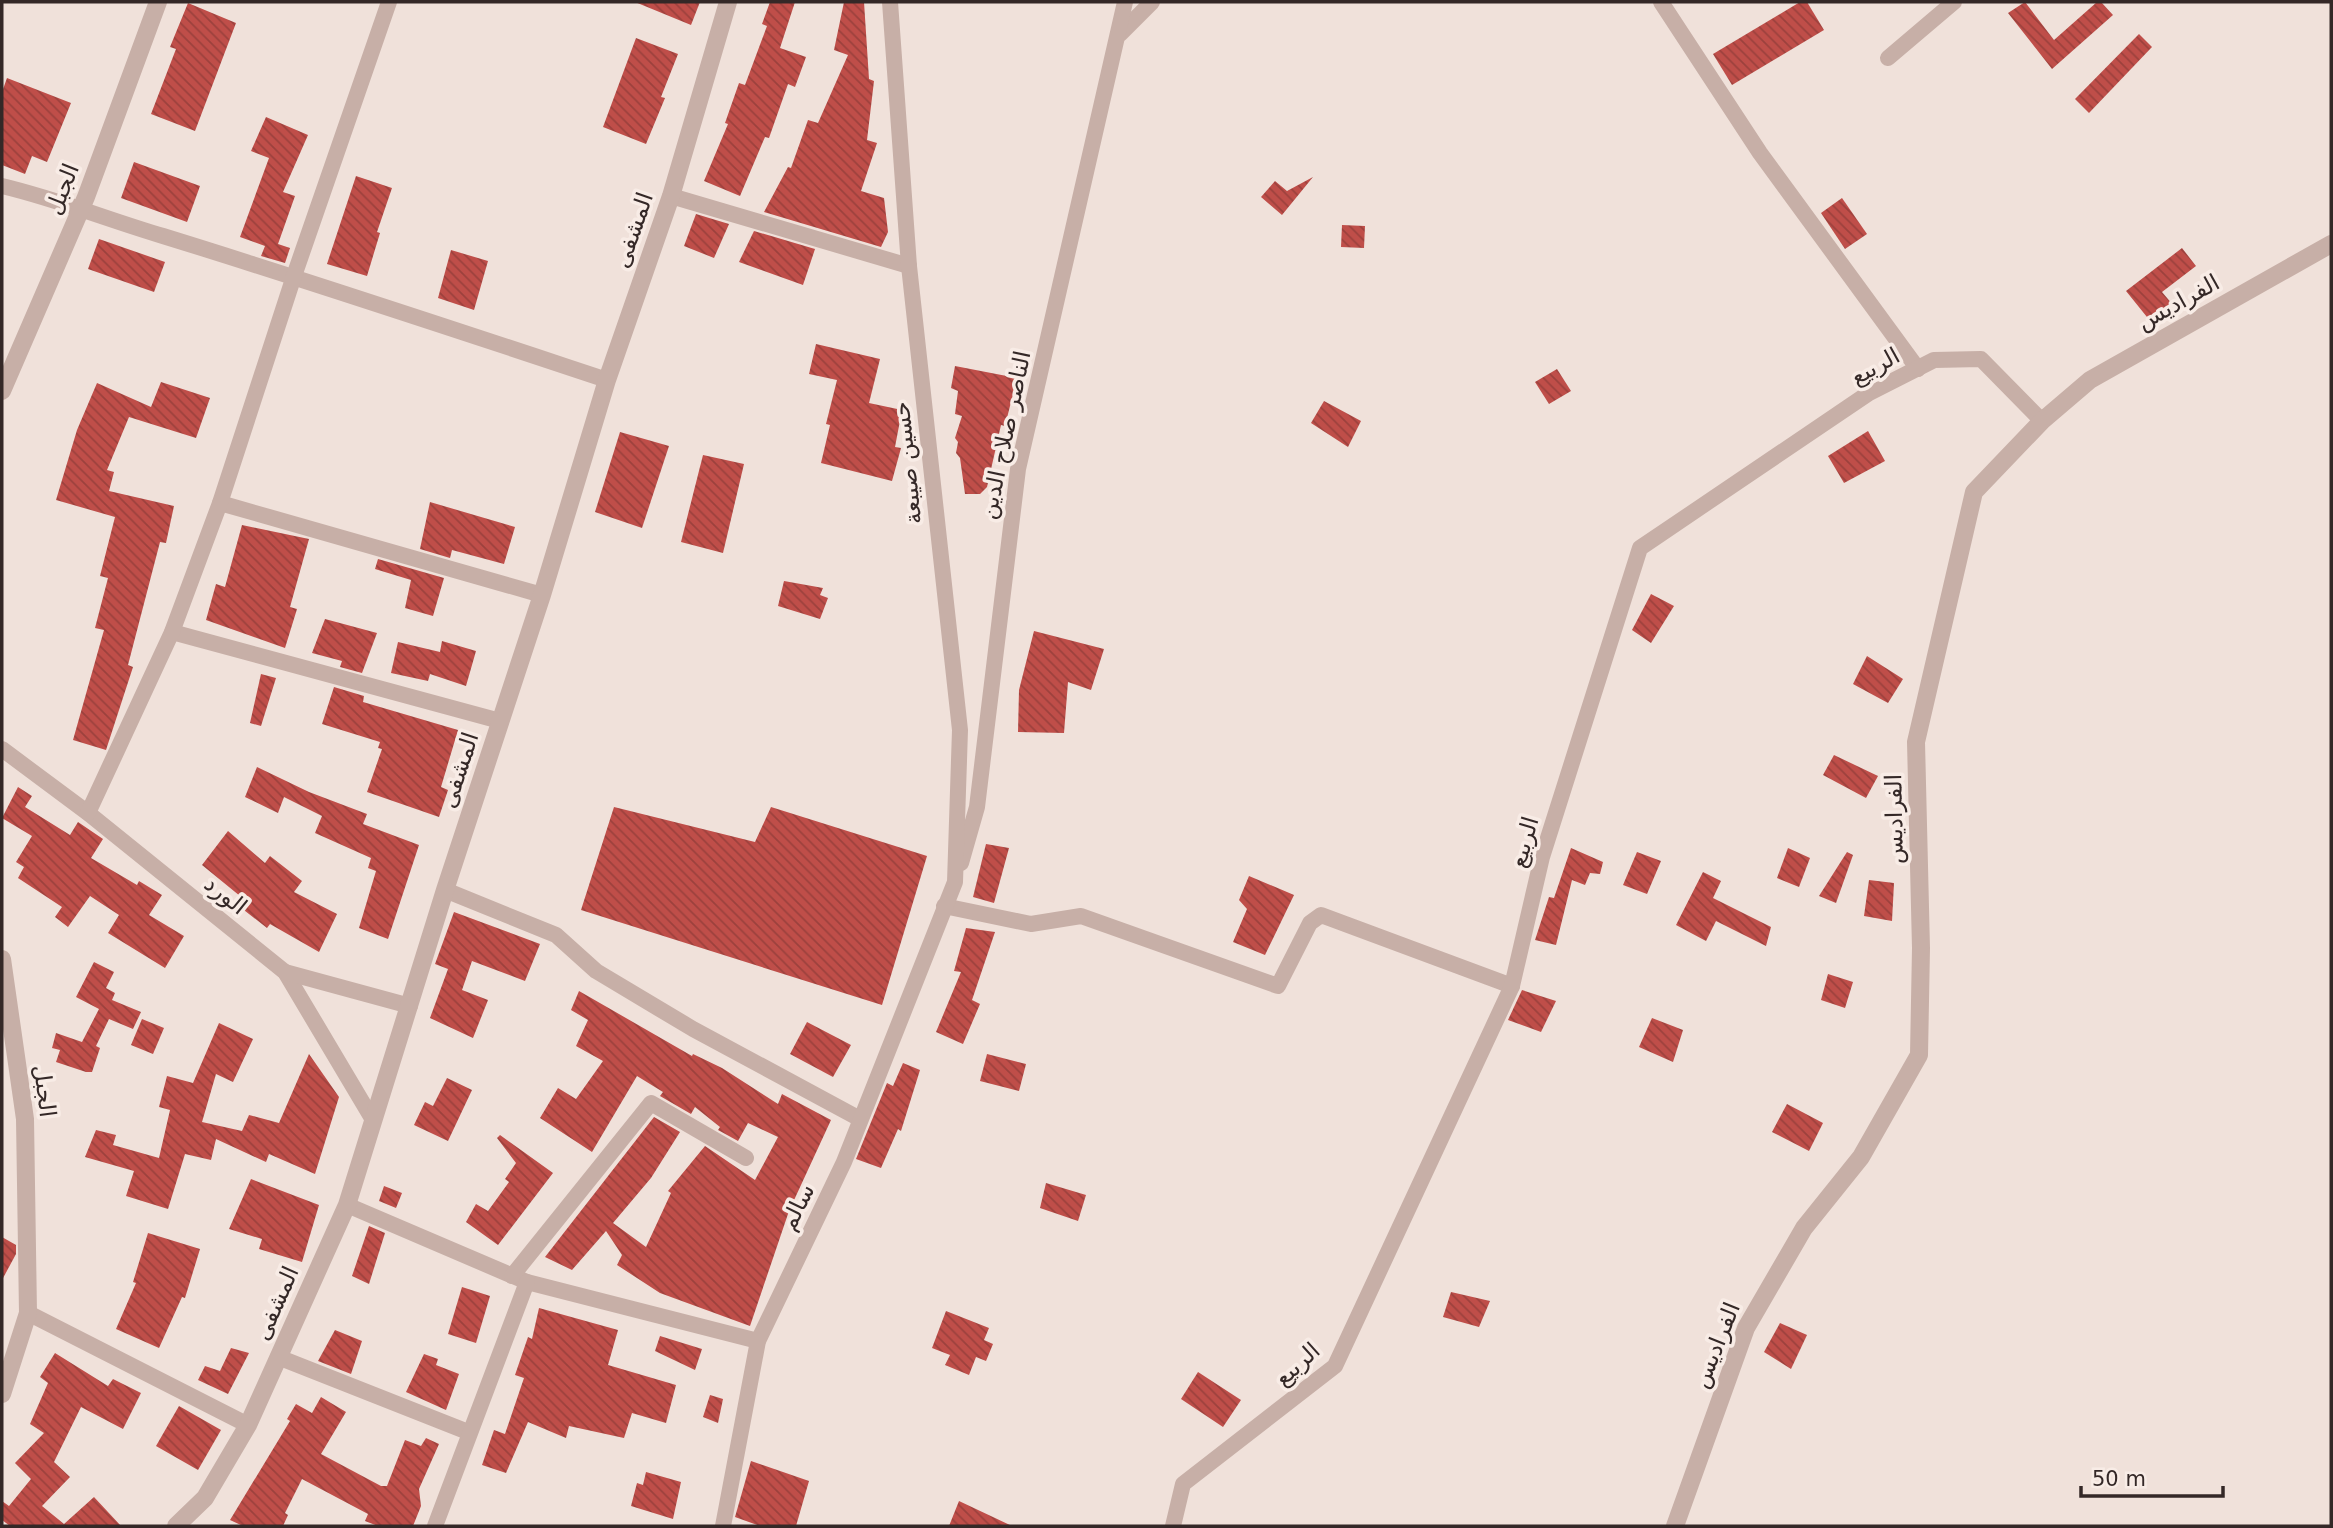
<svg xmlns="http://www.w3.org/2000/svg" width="2333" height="1528" font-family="'DejaVu Sans','Noto Naskh Arabic',sans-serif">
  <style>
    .building { fill: url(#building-back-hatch) }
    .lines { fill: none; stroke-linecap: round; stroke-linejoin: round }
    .minor { stroke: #c7afa7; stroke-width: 16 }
    .tertiary { stroke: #c7afa7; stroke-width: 18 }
    .labels { text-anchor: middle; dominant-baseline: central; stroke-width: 7; stroke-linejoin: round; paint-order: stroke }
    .street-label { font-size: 23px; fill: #342827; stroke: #f8ece6 }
  </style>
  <defs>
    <pattern id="building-back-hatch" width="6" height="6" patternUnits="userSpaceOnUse" patternTransform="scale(1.75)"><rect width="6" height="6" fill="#bf4e49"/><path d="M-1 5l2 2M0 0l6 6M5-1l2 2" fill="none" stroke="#9c413d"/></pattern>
  </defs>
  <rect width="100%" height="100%" fill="#f0e1da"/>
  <g class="building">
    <path d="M635,2h65l-9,23z"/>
    <path d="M770,2h25l-15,46 26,9 -11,30 -7,-3 -19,54 -4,-1 -25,59 -36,-15 24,-57 -3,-1 14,-40 6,2 22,-59 -5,-2z"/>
    <path d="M844,2h20l5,77 5,2 -7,59 10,3 -16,48 23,7 4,34 -7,15 -117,-35 24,-45 3,1 17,-48 10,3 30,-68 -14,-5z"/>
    <path d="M1800,2h7l17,28 -92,55 -19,-31z"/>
    <path d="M2025,2l29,38 43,-38h4l12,13 -61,54 -44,-56z"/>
    <path d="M188,3l48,20 -41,108 -44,-17 25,-65 -6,-2z"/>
    <path d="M2139,34l13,13 -63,66 -14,-14z"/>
    <path d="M636,38l42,16 -17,43 4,1 -19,46 -43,-17z"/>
    <path d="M7,78l64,25 -24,59 -15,-6 -7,18 -23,-9v-73z"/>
    <path d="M266,117l42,18 -25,57 12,4 -17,48 12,4 -5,15 -24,-7 4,-10 -25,-9 29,-79 -18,-7z"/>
    <path d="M134,162l66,24 -13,36 -66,-24z"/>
    <path d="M356,176l36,12 -15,44 3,1 -13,43 -40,-12z"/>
    <path d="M1313,177l-31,38 -21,-18 14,-16 12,10z"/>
    <path d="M1842,198l25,36 -22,15 -24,-36z"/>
    <path d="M696,214l33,10 -15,34 -30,-12z"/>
    <path d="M1342,225l23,1 -1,22 -23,-1z"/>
    <path d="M754,231l61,18 -12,36 -64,-23z"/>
    <path d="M99,239l66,23 -11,30 -66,-23z"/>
    <path d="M2182,248l14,18 -34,26 11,13 -22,17 -25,-31z"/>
    <path d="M451,250l37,11 -14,49 -36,-12z"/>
    <path d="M816,344l64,15 -11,44 33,7 -7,37 6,1 -9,33 -71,-18 9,-38 -4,-1 11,-44 -28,-6z"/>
    <path d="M955,366l62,12 -12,48 -4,-1 -14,62 -7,7h-15l-5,-36 -4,-5 2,-11 -3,-4 7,-22 -7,-2 3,-23 -7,-3z"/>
    <path d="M1557,369l14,22 -22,13 -14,-22z"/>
    <path d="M161,382l49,16 -14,40 -67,-21 -22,53 7,2 -5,19 65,15 -8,37 -6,-1 -32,123 5,2 -27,83 -33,-10 31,-110 -9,-2 13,-50 -8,-2 15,-59 -59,-17 21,-70 20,-47 54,24z"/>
    <path d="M1324,401l37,20 -13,26 -37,-24z"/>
    <path d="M1868,431l17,30 -41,22 -16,-27z"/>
    <path d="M620,432l49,14 -27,82 -47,-16z"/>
    <path d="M703,455l41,9 -21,89 -42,-11z"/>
    <path d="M430,502l85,25 -11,37 -52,-14 -2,8 -30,-9z"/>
    <path d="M242,525l67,14 -19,68 7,2 -12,39 -79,-28 10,-36 9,3z"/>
    <path d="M378,559l66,19 -11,38 -28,-8 6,-28 -36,-11z"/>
    <path d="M784,581l39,7 -3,7 8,3 -8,21 -42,-13z"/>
    <path d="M1651,594l23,12 -23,37 -19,-13z"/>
    <path d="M325,619l52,14 -15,40 -22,-6 2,-6 -30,-8z"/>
    <path d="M1034,631l70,18 -13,41 -23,-8 -4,51 -46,-1 1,-42z"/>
    <path d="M442,641l34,10 -10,35 -36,-12 -2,7 -37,-8 7,-31 42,10z"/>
    <path d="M1867,656l36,23 -15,24 -35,-19z"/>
    <path d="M261,674l15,4 -15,48 -11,-3z"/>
    <path d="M334,687l30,9 -1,6 95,28 -17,57 7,3 -9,27 -72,-25 15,-43 -4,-1 2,-6 -58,-18z"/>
    <path d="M1834,755l44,21 -12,22 -43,-23z"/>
    <path d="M257,767l52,25 58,22 -4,10 56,21 -31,94 -29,-11 17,-57 -8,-3 3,-10 -56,-25 7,-17 -38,-19 -6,16 -33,-16z"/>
    <path d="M18,787l14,9 -7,11 45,28 8,-13 25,17 -12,19 46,27 2,-4 23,14 -13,20 35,21 -19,32 -57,-35 11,-18 -29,-19 -22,31 -13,-10 7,-10 -44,-29 6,-11 -8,-5 16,-26 -30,-18z"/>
    <path d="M614,807l141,35 16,-35 156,49 -45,149 -301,-95z"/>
    <path d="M228,831l37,32 5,-7 32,25 -8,11 43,22 -18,38 -49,-28 -3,4 -32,-25 5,-7 -38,-31z"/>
    <path d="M986,844l23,4 -15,55 -21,-6z"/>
    <path d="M1571,848l32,14 -3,12 -10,-1 -5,12 -13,-5 -16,65 -21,-5 14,-43 5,1z"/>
    <path d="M1788,848l22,10 -11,29 -22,-9z"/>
    <path d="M1637,852l24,9 -14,33 -24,-9z"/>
    <path d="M1847,852l6,3 -17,48 -17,-7z"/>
    <path d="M1703,872l18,9 -8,17 58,29 -5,19 -50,-25 -10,20 -30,-16z"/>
    <path d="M1249,876l45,19 -29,60 -32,-13 14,-33 -8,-9z"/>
    <path d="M1869,880l25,3 -2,38 -28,-5z"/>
    <path d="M454,912l86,32 -15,37 -53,-20 -10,29 26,10 -15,38 -43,-20 18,-49 -13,-5z"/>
    <path d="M966,928l29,4 -23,68 8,4 -17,40 -27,-12 25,-60 -7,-1z"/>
    <path d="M94,962l20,10 -8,16 9,5 -3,7 29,12 -8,17 -24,-10 -13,27 4,2 -8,24h-6l-30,-10 4,-12 -8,-2 4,-15 26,9 17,-33 -23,-12z"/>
    <path d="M1828,974l25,8 -8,26 -24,-8z"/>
    <path d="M1522,990l34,11 -15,31 -33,-12z"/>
    <path d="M579,991l113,65 1,-2 29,14 56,36 4,-10 49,26 -42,91 -39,115 -90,-33 -43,-28 5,-10 -16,-24 -34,39 -27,-13 109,-140 26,15 -29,46 -38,45 33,24 25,-54 -3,-2 37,-45 50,34 23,-43 -30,-14 -10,18 -20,-11 2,-3 -25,-20 -4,7 -31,-18 3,-4 -26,-16 -45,76 -52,-34 18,-30 18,11 27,-38 -27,-15 12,-26 -17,-10z"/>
    <path d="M1652,1018l31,12 -10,32 -34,-15z"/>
    <path d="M142,1019l22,9 -11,26 -22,-9z"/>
    <path d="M807,1022l44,23 -18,32 -43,-23z"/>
    <path d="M219,1023l34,16 -20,43 -17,-8 -14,48 40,9 7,-16 30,8 30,-69 30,43 -24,77 -46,-20 -3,8 -50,-23 -5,21 -26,-6 -17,55 -42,-13 8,-25 -49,-14 11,-27 20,5 -3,10 46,13 11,-48 -11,-3 8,-31 26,7z"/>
    <path d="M987,1054l39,10 -7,27 -39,-10z"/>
    <path d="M903,1063l17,7 -19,61 -3,-2 -17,39 -25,-9 31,-76 6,3z"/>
    <path d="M447,1078l25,12 -24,51 -34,-16 11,-23 8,4z"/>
    <path d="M1787,1104l36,19 -14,28 -37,-19z"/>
    <path d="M500,1135l53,38 -55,72 -32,-23 10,-18 12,7 21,-29 -4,-3 11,-16 -19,-25z"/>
    <path d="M251,1179l68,26 -17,57 -43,-13 3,-10 -33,-10z"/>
    <path d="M1046,1183l40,12 -8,26 -38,-13z"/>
    <path d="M384,1186l18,7 -6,15 -17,-7z"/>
    <path d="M369,1226l16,7 -16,51 -17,-8z"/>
    <path d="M148,1233l52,16 -15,49 -3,-1 -23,51 -43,-19 20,-46 -3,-1z"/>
    <path d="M2,1237l14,8v9l-14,26z"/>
    <path d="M462,1287l28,9 -14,47 -28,-9z"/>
    <path d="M1451,1292l39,9 -11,26 -36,-10z"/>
    <path d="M539,1308l79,22 -10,35 68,20 -10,38 -34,-10 -8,25 -55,-12 -3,12 -38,-16 -22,51 -24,-8 12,-35 11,4 19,-56 -9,-3 13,-38 4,2z"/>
    <path d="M946,1311l43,17 -5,12 9,4 -7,17 -10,-4 -7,18 -24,-10 5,-10 -18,-7z"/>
    <path d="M1780,1323l27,12 -16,34 -27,-17z"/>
    <path d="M335,1330l27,11 -11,33 -33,-13z"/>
    <path d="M660,1336l42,13 -7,21 -40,-19z"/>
    <path d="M231,1348l18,5 -21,41 -30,-14 7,-14 15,5z"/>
    <path d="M55,1353l53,33 5,-7 28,14 -18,36 -42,-22 -27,55 16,15 -28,29 22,18 30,-27 27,29h-111l-8,-6v-19l7,5 22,-27 -16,-16 29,-30 -14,-9 18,-41 -8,-6z"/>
    <path d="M424,1354l14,5 -2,6 23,9 -13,36 -40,-18z"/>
    <path d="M1198,1372l43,28 -18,27 -42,-28z"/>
    <path d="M710,1395l13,4 -5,24 -15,-6z"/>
    <path d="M321,1397l25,15 -25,42 60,32h6l18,-46 16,6 5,-8 13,6 -20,45 2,17 -8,20h-35l-13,-5 3,-7 -66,-35 -17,34 3,2 -5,11h-40l-13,-6 60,-99 -3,-2 9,-15 16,9z"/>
    <path d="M179,1406l42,24 -23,40 -42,-24z"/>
    <path d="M751,1461l58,20 -13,45h-36l-25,-9z"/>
    <path d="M646,1472l35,10 -8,37 -42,-13 6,-23 6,2z"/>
    <path d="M959,1501l53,25h-63z"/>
  </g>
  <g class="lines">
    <g class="minor">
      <path d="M1661,2l99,151 158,216"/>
      <path d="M1120,34l32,-32"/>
      <path d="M1888,58l66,-56"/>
      <path d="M2,186c55,13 107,34 161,50 149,46 296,95 444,144"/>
      <path d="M671,196l238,70"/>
      <path d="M220,503l322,92"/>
      <path d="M172,632l328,89"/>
      <path d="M2,749l86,64 197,159 88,148"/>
      <path d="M88,813l84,-181 48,-129 74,-227 95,-274"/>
      <path d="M961,863l16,-56 41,-338 107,-467"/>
      <path d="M445,890l111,45 40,36 97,58 167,90"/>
      <path d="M944,906l87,18 50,-8 197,70 32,-63 11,-8 191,71"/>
      <path d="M285,972l125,34"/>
      <path d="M347,1205l180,77 231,59"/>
      <path d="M512,1276l139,-173 95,55"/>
      <path d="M28,1313l220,112"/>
      <path d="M278,1357l190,75"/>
      <path d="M435,1526l92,-244"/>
      <path d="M723,1526l35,-185 86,-179 111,-280 5,-152 -51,-464 -19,-264"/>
      <path d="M1173,1526l10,-42 152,-118 177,-380 30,-129 98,-309 229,-155 65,-33 47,-1 61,62"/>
    </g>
    <g class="tertiary">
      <path d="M2,391l84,-194 72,-195"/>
      <path d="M2,959l23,160 3,194 -26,81"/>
      <path d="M176,1526l29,-28 43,-73 99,-220 98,-315 97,-295 65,-215 64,-184 57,-194"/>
      <path d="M1675,1526l71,-198 58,-100 57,-71 58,-102 2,-107 -5,-206 58,-250 68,-71 48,-41 241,-136"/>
    </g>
  </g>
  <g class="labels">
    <g class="street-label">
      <text transform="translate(62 189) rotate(-68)">الجبل</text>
      <text transform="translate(633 230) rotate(-71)">المشفى</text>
      <text transform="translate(2178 302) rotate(-29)">الفراديس</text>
      <text transform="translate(1875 366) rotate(-29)">الربيع</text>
      <text transform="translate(1005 435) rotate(-78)">الناصر صلاح الدين</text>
      <text transform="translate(907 463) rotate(-96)">حسين صيبعة</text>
      <text transform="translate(459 770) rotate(-72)">المشفى</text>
      <text transform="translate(1894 819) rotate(-91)">الفراديس</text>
      <text transform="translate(1524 842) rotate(-74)">الربيع</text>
      <text transform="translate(226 895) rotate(39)">الورد</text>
      <text transform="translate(45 1091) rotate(83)">الجبل</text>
      <text transform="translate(797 1207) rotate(-64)">سالم</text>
      <text transform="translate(276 1303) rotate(-66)">المشفى</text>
      <text transform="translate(1716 1345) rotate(-68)">الفراديس</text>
      <text transform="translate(1297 1364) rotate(-42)">الربيع</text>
    </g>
  </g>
  <rect width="2333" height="1528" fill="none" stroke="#342827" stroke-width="7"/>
  <path d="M2081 1486v10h142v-10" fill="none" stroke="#342827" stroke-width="3.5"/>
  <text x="2092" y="1486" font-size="21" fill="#342827" stroke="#f8ece6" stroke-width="5" paint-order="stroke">50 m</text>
</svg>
